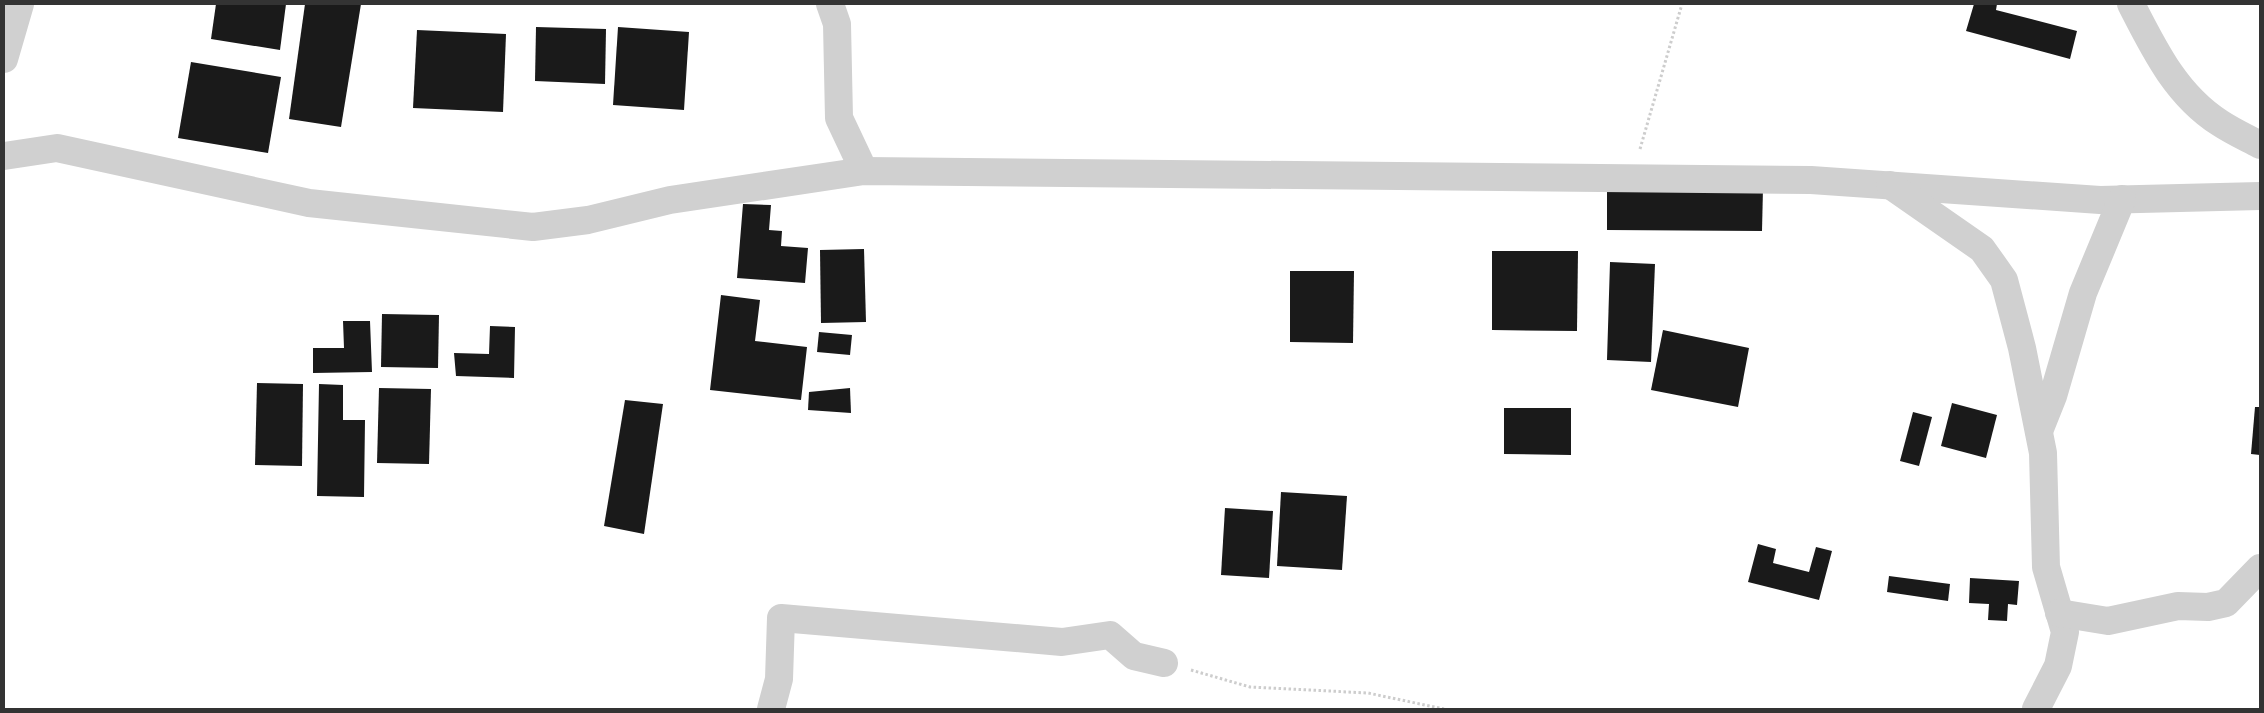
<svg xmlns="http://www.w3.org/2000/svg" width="2264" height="713" font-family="'Roboto Condensed',sans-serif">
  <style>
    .building { fill: #1a1a1a }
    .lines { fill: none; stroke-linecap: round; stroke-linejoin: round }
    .path { stroke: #cdcdcd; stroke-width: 3; stroke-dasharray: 2.5 2.5; stroke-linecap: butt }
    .minor { stroke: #d0d0d0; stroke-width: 28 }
  </style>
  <rect width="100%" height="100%" fill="#fff"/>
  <g class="building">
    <path d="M216,4h70l-6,46 -69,-11z"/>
    <path d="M305,4h56l-20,123 -52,-8z"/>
    <path d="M1974,4h23l-1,6 81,21 -7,28 -104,-28z"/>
    <path d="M536,27l70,2 -1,55 -70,-3z"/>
    <path d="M618,27l71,5 -5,78 -71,-5z"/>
    <path d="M417,30l89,4 -3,78 -90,-4z"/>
    <path d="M191,62l90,15 -13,76 -90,-15z"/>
    <path d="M1607,187l156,1 -1,43 -155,-1z"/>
    <path d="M743,204l28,1 -2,25 13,1 -1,15 27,2 -3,35 -68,-5z"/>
    <path d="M864,249l2,73 -45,1 -1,-73z"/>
    <path d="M1492,251h86l-1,80 -85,-1z"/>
    <path d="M1610,262l45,2 -4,98 -44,-2z"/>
    <path d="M1290,271h64l-1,72 -63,-1z"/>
    <path d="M721,295l39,5 -5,41 52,6 -6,53 -91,-10z"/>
    <path d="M382,314l57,1 -1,53 -57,-1z"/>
    <path d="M343,321h27l2,51 -59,1v-25h31z"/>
    <path d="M490,326l25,1 -1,51 -58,-2 -2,-23 35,1z"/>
    <path d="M1663,330l86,18 -11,59 -87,-17z"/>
    <path d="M819,332l33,3 -2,20 -33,-3z"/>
    <path d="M257,383l46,1 -1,82 -47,-1z"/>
    <path d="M319,384l24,1v35h22l-1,77 -47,-1z"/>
    <path d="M379,388l52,1 -2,75 -52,-1z"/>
    <path d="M850,388l1,25 -43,-3 1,-18z"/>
    <path d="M625,400l38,4 -19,130 -40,-8z"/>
    <path d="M1952,403l45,12 -11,43 -45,-12z"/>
    <path d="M2255,407h5v48l-9,-1z"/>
    <path d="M1504,408h67v47l-67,-1z"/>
    <path d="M1913,412l19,5 -13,49 -19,-5z"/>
    <path d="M1281,492l66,4 -5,74 -65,-4z"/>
    <path d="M1225,508l48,3 -4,67 -48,-3z"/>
    <path d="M1758,544l18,5 -3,14 36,9 7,-25 16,4 -13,49 -71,-18z"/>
    <path d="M1889,576l61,8 -2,17 -61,-9z"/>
    <path d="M1970,578l49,3 -2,24 -9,-1 -1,17 -19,-1 1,-16 -20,-1z"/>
  </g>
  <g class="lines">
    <g class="path">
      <path d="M1640,149l42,-145"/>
      <path d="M1191,670l59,17 118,6 76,16"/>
    </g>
    <g class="minor">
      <path d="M830,4l7,20 2,94 25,53"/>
      <path d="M2131,4c23,45 45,91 89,119 12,8 27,15 40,22"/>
      <path d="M4,59l16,-55"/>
      <path d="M4,156l53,-8 252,55 224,24 55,-7 82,-20 194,-29 947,9 289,20 160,-4"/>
      <path d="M1890,185l92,64 22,31 18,68 21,105 3,114 19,65 -7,34 -22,43"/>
      <path d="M2039,431l14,-35 30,-103 39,-94"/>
      <path d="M2059,613l49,8 70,-15 30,1 18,-4 34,-35"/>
      <path d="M771,709l8,-30 2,-61 281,24 48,-7 24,21 30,7"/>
    </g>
  </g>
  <rect width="2264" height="713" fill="none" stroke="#333333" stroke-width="10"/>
</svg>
